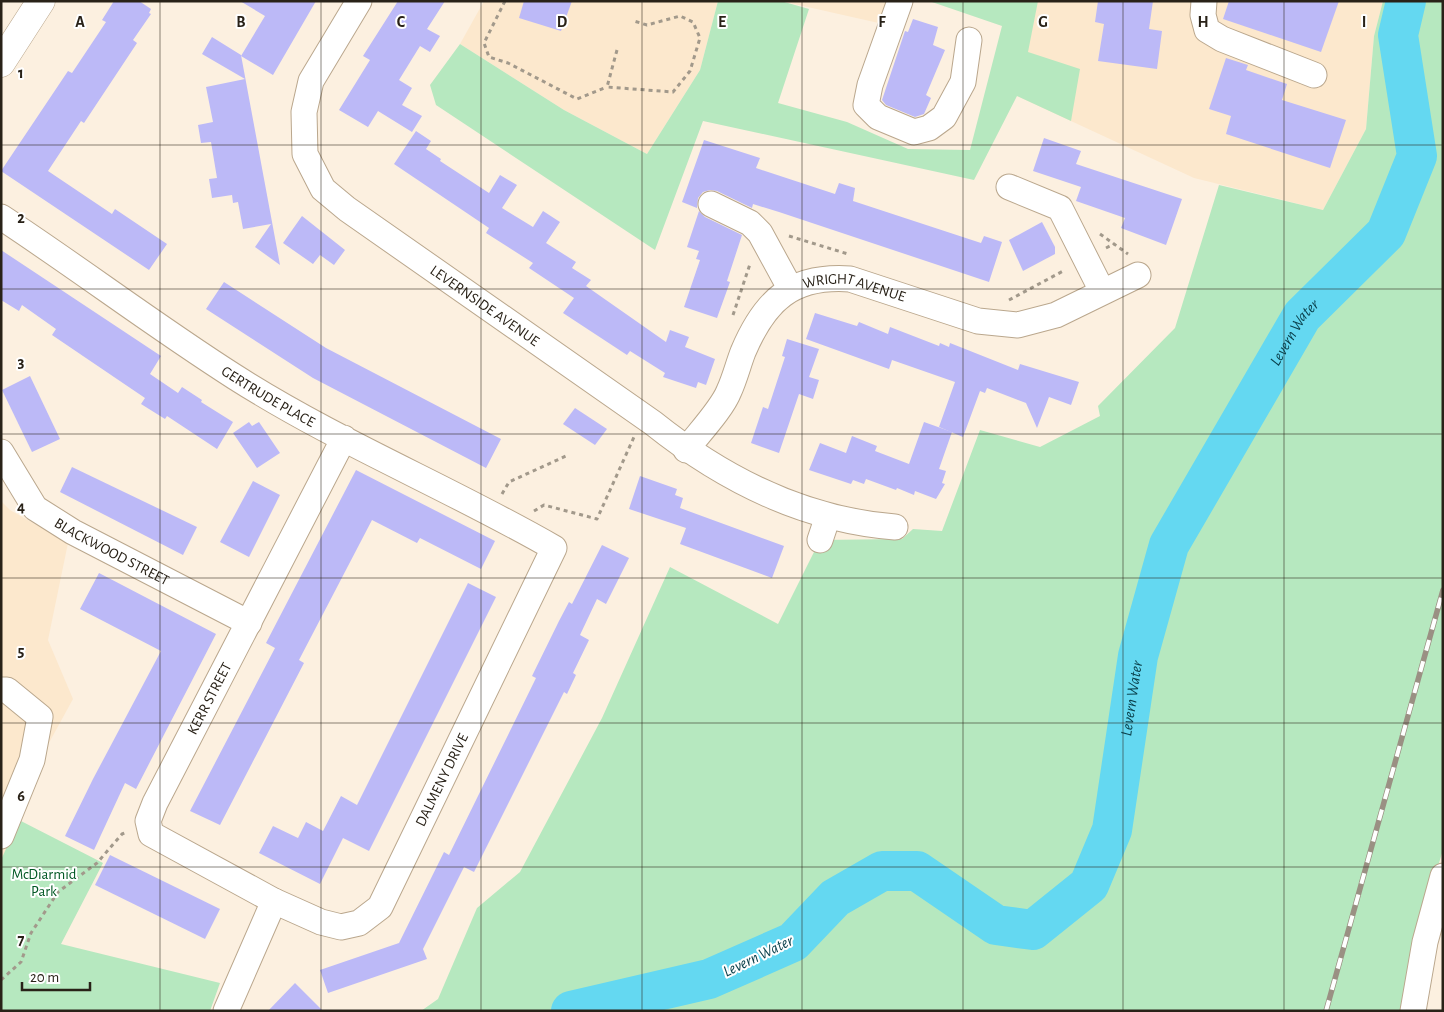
<svg xmlns="http://www.w3.org/2000/svg" width="1444" height="1012" font-family="'Alegreya Sans',sans-serif">
  <style>
    .built { fill: #fce8cd }
    .green { fill: #b6e8bf }
    .lines { fill: none; stroke-linecap: round; stroke-linejoin: round }
    .river { stroke: #64d8f1; stroke-width: 40 }
    .building { fill: #bcb9f7 }
    .minor-casing { stroke: #baa78d; stroke-width: 27 }
    .major-casing { stroke: #baa78d; stroke-width: 29 }
    .path { stroke: #a2998b; stroke-width: 3; stroke-dasharray: 4 4; stroke-linecap: butt }
    .minor { stroke: #fff; stroke-width: 25 }
    .major { stroke: #fff; stroke-width: 28 }
    .rail-casing { stroke: #9a9083; stroke-width: 5.5 }
    .rail { stroke: #fff; stroke-width: 4; stroke-dasharray: 11; stroke-linecap: butt }
    .grid { fill: none; stroke: #292218; stroke-width: 1; stroke-opacity: 0.55 }
    .labels { text-anchor: middle; dominant-baseline: central; stroke-width: 4; stroke-linejoin: round; paint-order: stroke }
    .street-label { font-size: 15px; fill: #292218; stroke: #fff }
    .park-label { font-size: 15px; fill: #005723; stroke: #fff }
    .water-label { font-size: 16px; font-style: italic; fill: #0b414c; stroke: #fff }
    .grid-label { font-size: 16px; text-anchor: middle; font-weight: bold; fill: #292218; stroke: #fff; stroke-width: 4; stroke-linejoin: round; paint-order: stroke }
  </style>
  <rect width="100%" height="100%" fill="#fcf0e0"/>
  <g class="built">
    <path d="M484,1h234l-18,69 -53,84 -83,-44 -104,-66z"/>
    <path d="M781,1h110l-8,23z"/>
    <path d="M1037,1h346l-9,35 -8,93 -43,81 -129,-32 -177,-82z"/>
    <path d="M1,501l9,9 58,33 -20,97 25,59 -63,115 9,6 -18,44z"/>
  </g>
  <g class="green">
    <path d="M718,1h63l28,8 -31,94 69,19 61,27 62,1 32,-124 -73,-25h109l-10,51 52,17 -9,52 -54,-25 -43,84 -271,-59 -48,129 -219,-145 -6,-20 30,-41 104,66 83,44 53,-84z"/>
    <path d="M1383,1h60v849l-35,113 -3,48h-984l17,-12 39,-91 43,-36 82,-154 68,-151 108,57 42,-84 82,-1 11,-10 29,2 38,-101 60,17 60,-31 -2,-10 77,-78 44,-143 104,25 43,-81 8,-93z"/>
    <path d="M19,820l84,43 -42,81 159,39 -10,28h-209v-151z"/>
  </g>
  <g class="lines">
    <path class="river" id="s1" d="M571,1011l138,-32 84,-37 42,-44 47,-27h35l79,54 37,5 56,-45 23,-55 26,-174 31,-111 133,-229 84,-83 31,-77 -19,-121 8,-34"/>
  </g>
  <g class="building">
    <path d="M114,1h25l12,8 -2,4 2,1 -18,26 4,3 -53,80 -3,-2 -33,50 64,43 3,-5 52,35 -18,26 -148,-99 67,-100 4,2 34,-51 -4,-2z"/>
    <path d="M240,1h76l-43,74 -32,-19 24,-40z"/>
    <path d="M398,1h47l-18,28 13,7 -10,16 -10,-6 -21,34 13,8 -10,17 20,11 -10,16 -34,-21 -10,16 -29,-17 31,-50 -7,-4z"/>
    <path d="M524,1h48l-11,30 -42,-13z"/>
    <path d="M1098,1h55l-4,28 13,2 -5,38 -59,-8 6,-37 -9,-2z"/>
    <path d="M1229,1h110l-18,51 -98,-33z"/>
    <path d="M913,19l25,8 -5,18 12,5 -19,45 5,3 -7,16 -9,3 -29,-12 -4,-5 23,-69 3,1z"/>
    <path d="M212,37l29,18 39,210 -25,-18 16,-23 -28,5 -5,-27 -5,1 -1,-8 -20,3 -3,-19 8,-1 -6,-36 -10,1 -3,-18 15,-3 -7,-35 39,-8 -43,-25z"/>
    <path d="M1226,58l22,7 -2,5 41,14 -5,16 64,20 -16,48 -104,-34 5,-18 -22,-7z"/>
    <path d="M416,131l15,10 -5,8 15,10 -1,2 49,32 11,-18 17,10 -15,23 31,19 10,-16 17,11 -14,21 30,19 -4,6 19,12 -5,6 80,56 4,-12 19,7 -4,10 30,12 -9,26 -8,-3 -2,6 -33,-11 2,-4 -35,-22 -3,4 -64,-42 11,-15 -45,-30 4,-5 -47,-30 3,-5 -95,-64z"/>
    <path d="M1044,138l37,13 -5,13 106,35 -16,46 -45,-17 4,-10 -49,-17 5,-14 -48,-16z"/>
    <path d="M704,140l56,18 -4,10 79,26 4,-11 16,5 -2,13 128,42 3,-7 18,6 -13,40 -210,-70 -26,-8 -1,4 -35,-17 -7,-1 -7,2 -5,6 -1,10 -15,-6z"/>
    <path d="M699,211l6,6 37,18 -15,46 3,1 -13,36 -33,-11 16,-47 -4,-1 3,-8 -12,-4z"/>
    <path d="M302,216l43,34 -11,15 -14,-10 -7,9 -30,-21z"/>
    <path d="M1042,222l13,25v7l-32,17 -14,-31z"/>
    <path d="M1,250l160,106 -11,18 28,19 4,-6 20,13 -1,2 32,20 -16,27 -50,-33 -2,3 -24,-15 4,-6 -93,-63 4,-6 -34,-24 -3,6 -18,-11z"/>
    <path d="M224,282l102,66 175,91 -15,29 -173,-90 -107,-69z"/>
    <path d="M815,313l42,13 2,-4 29,12 2,-7 49,19 1,-3 9,4 1,-4 68,27 2,-6 59,18 -8,23 -22,-8 -12,31 -11,-25 -39,-15 -2,5 -5,-2 -17,46 -24,-10 16,-45 -63,-22 -3,9 -83,-30z"/>
    <path d="M787,339l32,10 -10,28 10,3 -6,19 -14,-5 -20,59 -28,-10 12,-36 5,2 17,-52 -3,-1z"/>
    <path d="M30,376l30,63 -28,13 -30,-62z"/>
    <path d="M575,408l32,21 -12,16 -32,-21z"/>
    <path d="M249,422l3,4 7,-4 21,31 -23,15 -24,-35z"/>
    <path d="M924,422l28,10 -13,37 7,2 -4,12 3,1 -9,15 -21,-8 -1,4 -17,-7 -1,2 -30,-11 -2,5 -11,-4 -2,4 -42,-14 11,-27 26,10 6,-17 25,10 -2,5 34,13z"/>
    <path d="M72,467l125,60 -14,28 -123,-63z"/>
    <path d="M356,470l139,71 -14,28 -61,-31 -3,5 -45,-23 -73,140 5,3 -84,162 -30,-14 85,-163 -9,-5z"/>
    <path d="M640,476l37,13 -2,6 8,3 -3,10 104,38 -12,32 -92,-34 6,-16 -57,-19z"/>
    <path d="M253,481l27,14 -31,62 -29,-15z"/>
    <path d="M602,545l27,13 -23,46 -9,-5 -17,36 9,5 -16,33 3,2 -9,19 -3,-2 -90,180 -10,-5 -41,82 4,10 -99,34 -8,-23 79,-27 45,-91 5,3 87,-177 -4,-2 27,-55 10,-19 3,2z"/>
    <path d="M99,573l117,61 -80,155 -11,-6 -31,67 -29,-14 28,-57 68,-128 -81,-42z"/>
    <path d="M468,583l28,14 -127,254 -26,-13 -23,46 -61,-31 14,-27 25,12 8,-16 17,9 18,-35 16,9z"/>
    <path d="M110,855l110,54 -15,30 -110,-54z"/>
    <path d="M295,983l28,28h-55z"/>
  </g>
  <g class="lines">
    <g class="minor-casing">
      <g id="minor">
        <path id="s2" d="M359,1l-48,80 -7,31 1,42 18,35 24,20 306,214c70,56 151,97 242,104"/>
        <path d="M900,1l-30,84 -4,20 12,12 36,15 15,-4 15,-11 19,-35 6,-42"/>
        <path d="M1204,1l-1,14 4,15 15,9 92,36"/>
        <path d="M1009,187l51,21 42,83"/>
        <path d="M711,204l39,19 10,10 30,55"/>
        <path id="s3" d="M1,217c79,52 154,109 234,160 102,65 215,111 319,171l-174,359 -21,16 -18,4 -20,-5 -47,-21 -123,-67 -3,-13 7,-18 189,-365"/>
        <path id="s4" d="M686,450c12,-16 36,-41 43,-59 6,-13 9,-26 14,-39 22,-52 49,-77 107,-73l128,42 40,4 38,-10 82,-40"/>
        <path id="s5" d="M1,452l34,56 38,24 176,91"/>
        <path d="M820,540l8,-24"/>
        <path d="M1,690h6l33,27 -8,43 -31,76"/>
        <path d="M226,1011l48,-110"/>
        <path d="M1413,1011l12,-69 18,-66"/>
      </g>
    </g>
    <g class="major-casing">
      <path id="major" d="M1,63l40,-62"/>
    </g>
    <g class="path">
      <path d="M505,1l-21,42 5,14 19,6 69,36 30,-12"/>
      <path d="M617,50l-10,37 66,5 17,-21 10,-33 -7,-16 -13,-6 -33,9 -13,-4"/>
      <path d="M1100,234l28,20"/>
      <path d="M789,236l59,18"/>
      <path d="M1106,248l8,-4"/>
      <path d="M1009,300l56,-30"/>
      <path d="M733,315l17,-51"/>
      <path d="M502,494l7,-12 57,-26"/>
      <path d="M534,511l10,-6 53,14 37,-82"/>
      <path d="M1,980l20,-18 10,-29 27,-41 39,-29 25,-29 5,-2"/>
    </g>
    <use href="#minor" class="minor"/>
    <use href="#major" class="major"/>
    <g class="rail-casing">
      <path id="rail" d="M1326,1011l117,-421"/>
    </g>
    <use href="#rail" class="rail"/>
  </g>
  <path class="grid" d="M160,1v1010M321,1v1010M481,1v1010M642,1v1010M802,1v1010M963,1v1010M1123,1v1010M1284,1v1010M1,145h1442M1,289h1442M1,434h1442M1,578h1442M1,723h1442M1,867h1442"/>
  <g class="labels">
    <g class="street-label">
      <text stroke="none"><textPath href="#s4" startOffset="261">WRIGHT AVENUE</textPath></text>
      <text stroke="none"><textPath href="#s2" startOffset="406">LEVERNSIDE AVENUE</textPath></text>
      <text stroke="none"><textPath href="#s3" startOffset="322">GERTRUDE PLACE</textPath></text>
      <text stroke="none"><textPath href="#s5" startOffset="154">BLACKWOOD STREET</textPath></text>
      <text stroke="none"><textPath href="#s3" startOffset="1452">KERR STREET</textPath></text>
      <text transform="translate(442 780) rotate(-64)">DALMENY DRIVE</text>
    </g>
    <g class="park-label">
      <text x="44" y="874">McDiarmid<tspan x="44" dy="17">Park</tspan></text>
    </g>
    <g class="water-label">
      <text stroke="none"><textPath href="#s1" startOffset="1186">Levern Water</textPath></text>
      <text stroke="none"><textPath href="#s1" startOffset="781">Levern Water</textPath></text>
      <text transform="translate(758 956) rotate(-26)">Levern Water</text>
    </g>
  </g>
  <g class="grid-label">
    <text x="80" y="27">A</text>
    <text x="241" y="27">B</text>
    <text x="401" y="27">C</text>
    <text x="562" y="27">D</text>
    <text x="722" y="27">E</text>
    <text x="882" y="27">F</text>
    <text x="1043" y="27">G</text>
    <text x="1203" y="27">H</text>
    <text x="1364" y="27">I</text>
    <text x="21" y="78">1</text>
    <text x="21" y="223">2</text>
    <text x="21" y="367">3</text>
    <text x="21" y="512">4</text>
    <text x="21" y="656">5</text>
    <text x="21" y="801">6</text>
    <text x="21" y="945">7</text>
  </g>
  <rect width="1444" height="1012" fill="none" stroke="#292218" stroke-width="5"/>
  <path d="M22 982v8h68v-8" fill="none" stroke="#292218" stroke-width="2.5"/>
  <text x="30" y="982" font-size="15" fill="#292218" stroke="#ffffff" stroke-width="4" paint-order="stroke">20 m</text>
</svg>
